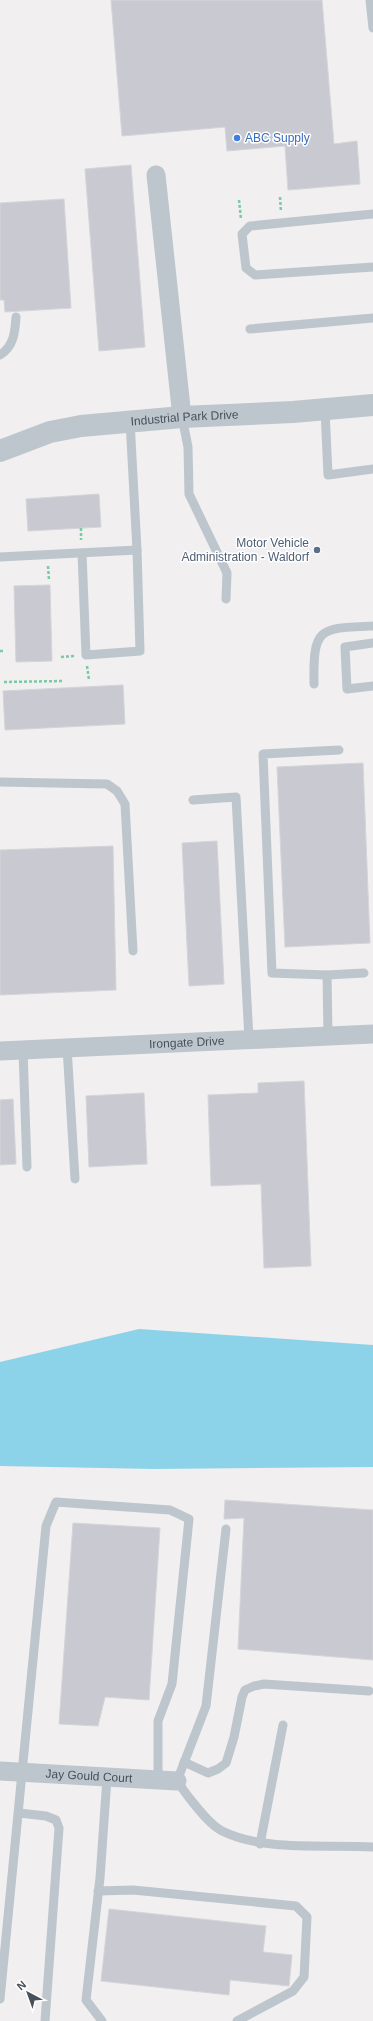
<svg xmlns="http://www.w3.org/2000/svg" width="373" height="2021" font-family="Helvetica,sans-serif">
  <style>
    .water { fill: #8cd3e9 }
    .building { fill: #c9cad1; stroke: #d3d5da }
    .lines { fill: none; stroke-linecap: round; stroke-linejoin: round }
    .path { stroke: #77cba5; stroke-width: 2.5; stroke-dasharray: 3 2; stroke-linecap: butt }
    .service { stroke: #bdc5cd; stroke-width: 9 }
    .minor { stroke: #bdc5cd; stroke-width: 19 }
    .tertiary { stroke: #bdc5cd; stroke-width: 22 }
    .shop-dot { fill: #3f7fe0; stroke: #fff; stroke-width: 1.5 }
    .service-dot { fill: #5c6f8a; stroke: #fff; stroke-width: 1.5 }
    .labels { text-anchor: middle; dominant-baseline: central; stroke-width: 3; stroke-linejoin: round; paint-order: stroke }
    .shop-label { font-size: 12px; fill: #366cbe; stroke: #fff; text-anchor: start }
    .street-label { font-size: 12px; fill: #47515c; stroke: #fff }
    .service-label { font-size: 12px; fill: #4e5e75; stroke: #fff; text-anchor: end }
  </style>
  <rect width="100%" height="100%" fill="#f1efef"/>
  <path class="water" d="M139,1329l234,16v122l-219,2 -154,-3v-104z"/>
  <g class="building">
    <path d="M111,0h211l12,144 23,-3 3,43 -72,6 -3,-44 -58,5 -2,-24 -103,9z"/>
    <path d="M131,165l14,182 -46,4 -14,-182z"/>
    <path d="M64,199l7,109 -66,4 -1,-12h-4v-97z"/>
    <path d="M99,494l2,33 -73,4 -2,-32z"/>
    <path d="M50,585l2,76 -36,1 -2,-76z"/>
    <path d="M123,685l2,39 -120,6 -2,-39z"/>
    <path d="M363,763l7,180 -85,4 -8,-180z"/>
    <path d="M217,841l7,143 -35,2 -7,-143z"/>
    <path d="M113,846l3,144 -116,5v-145z"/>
    <path d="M304,1081l7,185 -47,2 -3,-84 -50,2 -3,-91 50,-2v-10z"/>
    <path d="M144,1093l3,71 -58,3 -3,-71z"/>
    <path d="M13,1099l3,65 -16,1v-65z"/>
    <path d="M225,1500l148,10v150l-135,-11 6,-131 -20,1z"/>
    <path d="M73,1523l87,5 -11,172 -44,-3 -7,29 -39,-2z"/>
    <path d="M109,1909l157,17 -3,26 29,3 -3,31 -59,-6 -1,15 -128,-14z"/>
  </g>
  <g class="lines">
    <g class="path">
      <path d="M280,197l1,15"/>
      <path d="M239,200l2,19"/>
      <path d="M81,528v12"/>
      <path d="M48,566l1,14"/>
      <path d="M0,651h3"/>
      <path d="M61,657l13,-1"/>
      <path d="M87,666l2,14"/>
      <path d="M4,682l58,-1"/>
    </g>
    <g class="service">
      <path d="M370,0l3,28"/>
      <path d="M373,214l-123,12 -8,8 4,34 9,7 118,-8"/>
      <path d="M250,329l123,-11"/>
      <path d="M0,355c14,-9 15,-23 16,-38"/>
      <path d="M325,410l3,65 45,-6"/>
      <path d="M182,417l6,30 1,47 38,79 -1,26"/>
      <path d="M82,553l4,102 54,-4 -3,-101"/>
      <path d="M0,557l137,-7 -7,-129"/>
      <path d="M373,643l-28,4 2,42 26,-3"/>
      <path d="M314,684c-1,-57 5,-56 59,-58"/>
      <path d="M339,750l-76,4 9,219 55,2 37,-2"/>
      <path d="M0,782l107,2 10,7 8,13 8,147"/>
      <path d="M193,800l43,-3 13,242"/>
      <path d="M327,975l1,61"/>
      <path d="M67,1047l8,132"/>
      <path d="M23,1050l4,117"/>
      <path d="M226,1529l-20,177 -29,75c9,13 31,43 45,50 43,21 103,13 151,16"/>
      <path d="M184,1762l24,11 10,-4 8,-6 8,-26 8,-40 3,-7 9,-4 10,-2 105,7"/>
      <path d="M19,1813l27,3 10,4 3,8 -14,193"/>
      <path d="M260,1844l23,-119"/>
      <path d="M98,1891l35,-1 163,16 11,11 -3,60 -11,14 -56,30"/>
      <path d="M0,1999l46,-473 10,-24 114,8 19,9 -17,165 -14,37v59"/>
      <path d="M102,2021l-16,-21 14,-122 7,-100"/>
    </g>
    <g class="minor">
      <path d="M156,175l26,242"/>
      <path id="s1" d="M0,1051l373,-17"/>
      <path id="s2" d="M0,1771l177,10"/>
    </g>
    <path class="tertiary" id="s3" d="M0,451l50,-19 31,-6 101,-9 111,-5 80,-7"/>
  </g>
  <circle class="shop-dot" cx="237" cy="138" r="4"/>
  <circle class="service-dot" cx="317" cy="550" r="4"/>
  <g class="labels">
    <g class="shop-label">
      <text x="245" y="138">ABC Supply</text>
    </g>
    <g class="street-label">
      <text stroke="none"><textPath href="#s3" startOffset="189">Industrial Park Drive</textPath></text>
      <text stroke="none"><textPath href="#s1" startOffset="187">Irongate Drive</textPath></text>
      <text stroke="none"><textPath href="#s2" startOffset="89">Jay Gould Court</textPath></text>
    </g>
    <g class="service-label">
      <text x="309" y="543">Motor Vehicle<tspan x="309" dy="14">Administration - Waldorf</tspan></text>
    </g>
  </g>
  <g transform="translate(28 1993) rotate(319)" stroke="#ffffff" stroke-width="3" paint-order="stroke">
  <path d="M0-3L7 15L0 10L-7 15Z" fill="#47515c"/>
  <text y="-6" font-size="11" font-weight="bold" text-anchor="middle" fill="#47515c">N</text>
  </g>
</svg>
